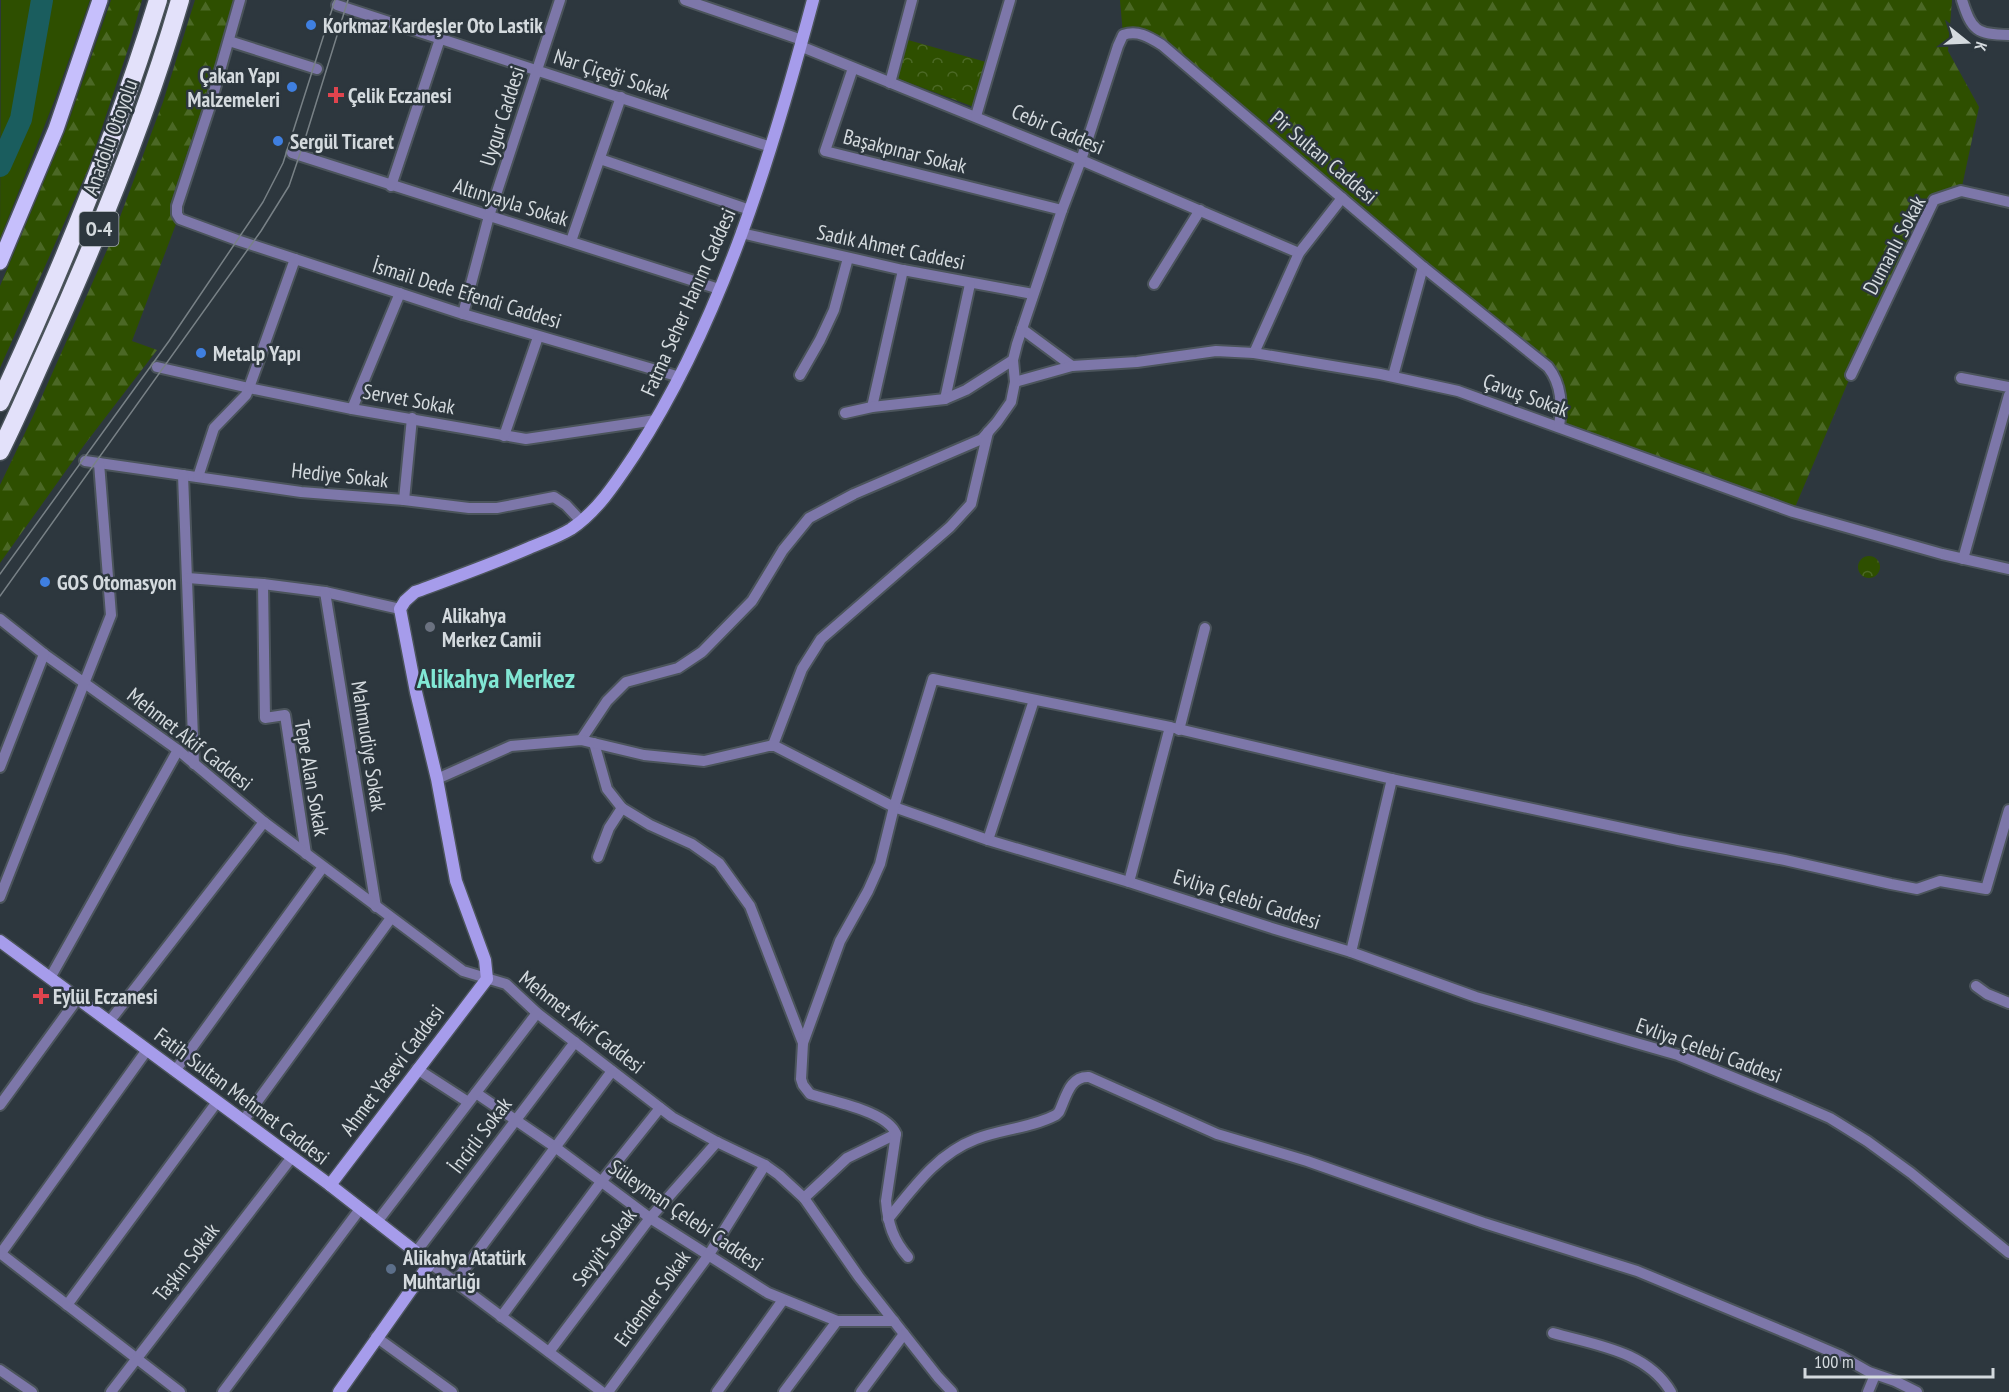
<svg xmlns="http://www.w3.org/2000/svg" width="2009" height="1392" font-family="'PT Sans Narrow',sans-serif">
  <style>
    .grass { fill: #2e4f00 }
    .forest { fill: url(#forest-firs) }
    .park { fill: url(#park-crowns) }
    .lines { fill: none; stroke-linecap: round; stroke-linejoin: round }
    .river { stroke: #1a5d5e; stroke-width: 22 }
    .street-casing { stroke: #4b545b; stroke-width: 14 }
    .secondary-casing { stroke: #4b545b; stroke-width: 15 }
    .primary-casing { stroke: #4b545b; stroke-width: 18 }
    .highway-casing { stroke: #4b545b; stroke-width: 21 }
    .street { stroke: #7d77a9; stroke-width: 10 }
    .secondary { stroke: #a69ceb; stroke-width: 12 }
    .primary { stroke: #c6bffc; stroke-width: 15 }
    .highway { stroke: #e3e1fa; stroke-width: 18 }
    .tram { stroke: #788186; stroke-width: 1.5 }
    .shop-dot { fill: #3f7fe0; stroke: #2d373e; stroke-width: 2 }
    .health-dot { fill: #e0444e; stroke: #2d373e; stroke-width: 2 }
    .worship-dot { fill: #6b7280; stroke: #2d373e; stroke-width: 2 }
    .service-dot { fill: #5c6f8a; stroke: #2d373e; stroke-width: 2 }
    .labels { text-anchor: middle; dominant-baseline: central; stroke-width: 5; stroke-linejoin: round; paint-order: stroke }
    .shield { fill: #2d373e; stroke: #a2a9ae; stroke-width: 1.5 }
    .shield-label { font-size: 20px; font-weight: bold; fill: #d4dade }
    .poi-label { font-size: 21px; font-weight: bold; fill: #d4dade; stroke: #2d373e; text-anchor: start }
    .street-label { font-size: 21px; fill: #d4dade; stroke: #2d373e }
    .district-label { font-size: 27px; font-weight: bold; fill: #81e7d4; stroke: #2d373e }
  </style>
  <defs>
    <pattern id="forest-firs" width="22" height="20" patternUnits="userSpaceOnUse" patternTransform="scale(1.5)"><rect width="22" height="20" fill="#2e4f00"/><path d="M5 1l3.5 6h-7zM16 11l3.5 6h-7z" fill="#4b6825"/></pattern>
    <pattern id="park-crowns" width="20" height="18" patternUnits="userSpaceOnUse" patternTransform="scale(1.5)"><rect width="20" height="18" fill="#2e4f00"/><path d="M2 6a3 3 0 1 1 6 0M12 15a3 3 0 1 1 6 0" fill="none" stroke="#4b6825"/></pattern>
  </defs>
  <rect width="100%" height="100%" fill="#2d373e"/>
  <path class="grass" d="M1,0h89l-35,99 -55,140z"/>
  <g class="forest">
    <path d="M111,0h31l-12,43 -41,124 -89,201v-82l66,-157z"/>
    <path d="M195,0h40l-10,39 -55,166 6,19 -44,117 25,9 -72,94 -85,119v-78l35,-73 76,-171 52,-139z"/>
    <path d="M1120,0h832l-4,51 31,56 -18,84 -27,9 -83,175 -58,137 -234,-85 -5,-52 -392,-330 -39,-10z"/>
  </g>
  <g class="park">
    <path d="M908,40l78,22 -12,45 -78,-29z"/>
    <circle cx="1869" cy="567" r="11"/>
  </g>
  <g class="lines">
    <path class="river" d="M0,166l21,-47 21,-119"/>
    <g class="street-casing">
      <g id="street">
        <path d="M240,0l-30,106 -33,100v8l3,5 57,21 226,74 217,63"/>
        <path d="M685,0l117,40"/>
        <path d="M1962,0c10,31 14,34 47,35"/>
        <path d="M337,5l434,142"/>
        <path d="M229,41l88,28"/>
        <path d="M800,46l281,114 218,93"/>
        <path d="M853,68l-28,83 237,59"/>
        <path d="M890,83l22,-83"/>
        <path d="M976,116l34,-116"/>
        <path d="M292,153l427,136"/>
        <path d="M600,159l150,51"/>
        <path d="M391,186l49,-147"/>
        <path d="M741,233l162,37 130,24"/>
        <path d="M571,241l50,-144"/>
        <path d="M1154,284l46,-74"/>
        <path d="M463,314l26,-98 71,-216"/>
        <path d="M1022,329l50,37"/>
        <path d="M1254,353l45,-100 43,-55"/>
        <path d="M157,367l92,21 103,21 174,30 130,-19"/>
        <path d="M800,375l20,-35 14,-30 14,-52"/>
        <path d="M1851,375l83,-175 27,-9 48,11"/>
        <path d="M1393,376l30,-109"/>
        <path d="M1961,378l48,9"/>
        <path d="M1015,382l57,-16 65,-4 79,-11 38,2 126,21 78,17 335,121 149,42 67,15"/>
        <path d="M945,399l25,-115"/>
        <path d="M872,407l31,-137"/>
        <path d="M352,409l48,-116"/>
        <path d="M845,413l27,-6 73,-8 21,-9 47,-30"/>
        <path d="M504,436l34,-99"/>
        <path d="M85,461l216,31 103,8 65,8h28l57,-11 12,8 15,16"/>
        <path d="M183,475l11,289"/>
        <path d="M198,477l16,-49 32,-33 3,-7 46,-129"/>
        <path d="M404,500l8,-82"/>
        <path d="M1963,559l46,-164"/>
        <path d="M188,578l75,6 62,8 75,17"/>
        <path d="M263,584l2,134 20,-3 21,139"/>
        <path d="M325,592l51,315"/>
        <path d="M0,619l44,35 134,96 86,72 199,149 43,13 31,29 135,104 45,25 48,23 14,10 25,23 55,79 79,100 14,15"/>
        <path d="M1179,730l26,-102"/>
        <path d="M581,740l26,-39 19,-19 52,-14 24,-16 50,-51 31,-51 26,-32 45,-24 128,-55 15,-17 14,-20 4,-20 -2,-22 4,-16 45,-134 19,-50 37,-114 5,-11c15,-5 26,2 39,10l261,222 125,100c14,18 14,38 11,60"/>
        <path d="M594,743l13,46 15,19 28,17 42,19 27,19 31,43 53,137"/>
        <path d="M773,745l29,-76 19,-30 129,-112 21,-23 17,-72"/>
        <path d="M0,767l44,-113"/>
        <path d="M437,779l74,-33 70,-6 63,15 60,6 69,-16 121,62 94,33 141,42 146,47 76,23 125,45 202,58 113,46 39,17 37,23 44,32 98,80"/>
        <path d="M988,840l46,-140"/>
        <path d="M598,857l11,-29 13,-20"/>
        <path d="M1129,882l41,-155"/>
        <path d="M0,897l111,-282 -12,-152"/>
        <path d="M1351,952l41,-173"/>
        <path d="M50,978l128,-228"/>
        <path d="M1976,986l11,8 22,9"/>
        <path d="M109,1022l155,-200"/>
        <path d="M417,1069l51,33"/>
        <path d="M175,1071l148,-204"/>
        <path d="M476,1093l79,54 95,71 118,75 69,28h57"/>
        <path d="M0,1105l78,-107"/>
        <path d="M243,1121l148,-203"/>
        <path d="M804,1198l43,-40 49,-24"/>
        <path d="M888,1219c26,-32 49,-65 88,-80 26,-10 55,-11 80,-24l3,-3c7,-14 10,-36 30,-35l128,57 90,27 177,62 153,48 162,67 42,18 28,16 26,9 22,11"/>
        <path d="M377,1222l160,-209"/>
        <path d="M416,1252l159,-210"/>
        <path d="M0,1253l180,139"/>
        <path d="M1,1253l146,-203"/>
        <path d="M908,1257c-15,-17 -20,-33 -22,-56l10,-67c-9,-23 -63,-32 -86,-40l-7,-9 -2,-6 2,-36 37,-102 28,-50 12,-27 14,-57 39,-128 237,48 222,52 286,61 107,20 106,24 26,5 23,-8 46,8 23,-79"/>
        <path d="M430,1263l172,129"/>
        <path d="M455,1282l157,-211"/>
        <path d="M67,1305l150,-203"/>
        <path d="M501,1317l100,-135 59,-74"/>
        <path d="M1553,1333c42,12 94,18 118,59"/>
        <path d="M376,1337l76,55"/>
        <path d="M549,1352l101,-134 67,-76"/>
        <path d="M0,1370l32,22"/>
        <path d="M111,1392l181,-235"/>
        <path d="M223,1392l137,-183"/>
        <path d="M608,1392l100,-136 57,-91"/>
        <path d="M717,1392l66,-92"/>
        <path d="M784,1392l53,-71"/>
        <path d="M861,1392l43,-58"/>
        <path d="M1868,1392l7,-17"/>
      </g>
    </g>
    <g class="secondary-casing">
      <g id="secondary">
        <path d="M0,941l330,244 100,78 -91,129"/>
        <path d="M330,1185l157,-206 -2,-19 -29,-79 -19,-102 -21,-87 -16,-83 5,-8 10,-9c38,-14 77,-28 114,-44 14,-6 29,-11 42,-19 27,-18 46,-48 64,-75 87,-134 137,-300 178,-454"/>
      </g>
    </g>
    <g class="primary-casing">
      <path id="primary" d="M0,262l56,-133 44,-129"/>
    </g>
    <g class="highway-casing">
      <g id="highway">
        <path d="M0,402c62,-133 115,-262 158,-402"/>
        <path d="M0,451c18,-36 33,-72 50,-109 50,-111 96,-224 130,-342"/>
      </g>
    </g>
    <use href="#street" class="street"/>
    <use href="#secondary" class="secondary"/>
    <use href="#primary" class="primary"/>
    <use href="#highway" class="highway"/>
    <g class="tram">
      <path d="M0,574l169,-233 94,-139 20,-39 52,-163"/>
      <path d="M0,596l261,-365 28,-45 16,-47 43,-139"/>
    </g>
  </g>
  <g class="shop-dot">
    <circle cx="311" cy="25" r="6"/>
    <circle cx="292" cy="87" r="6"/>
    <circle cx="278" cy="141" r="6"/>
    <circle cx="201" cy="353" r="6"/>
    <circle cx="45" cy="582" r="6"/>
  </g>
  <g class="health-dot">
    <path d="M333 86h6v6h6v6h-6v6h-6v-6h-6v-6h6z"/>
    <path d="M38 987h6v6h6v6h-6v6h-6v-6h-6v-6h6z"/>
  </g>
  <circle class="worship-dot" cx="430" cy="627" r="6"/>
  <circle class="service-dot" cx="391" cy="1269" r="6"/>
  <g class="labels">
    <rect class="shield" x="79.5" y="212" width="39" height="34" rx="4.5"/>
    <g class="shield-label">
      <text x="99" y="229">O-4</text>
    </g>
    <g class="poi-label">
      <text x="323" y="25">Korkmaz Kardeşler Oto Lastik</text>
      <text x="280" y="75" text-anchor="end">Çakan Yapı<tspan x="280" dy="24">Malzemeleri</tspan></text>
      <text x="348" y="95">Çelik Eczanesi</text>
      <text x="290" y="141">Sergül Ticaret</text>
      <text x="213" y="353">Metalp Yapı</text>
      <text x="57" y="582">GOS Otomasyon</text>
      <text x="442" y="615">Alikahya<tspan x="442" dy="24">Merkez Camii</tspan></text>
      <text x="53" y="996">Eylül Eczanesi</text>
      <text x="403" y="1257">Alikahya Atatürk<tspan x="403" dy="24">Muhtarlığı</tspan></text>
    </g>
    <g class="street-label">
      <text transform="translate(612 74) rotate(18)">Nar Çiçeği Sokak</text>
      <text transform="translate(502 116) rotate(-72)">Uygur Caddesi</text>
      <text transform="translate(1058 129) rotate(23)">Cebir Caddesi</text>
      <text transform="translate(110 137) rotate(-70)">Anadolu Otoyolu</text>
      <text transform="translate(905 151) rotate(14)">Başakpınar Sokak</text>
      <text transform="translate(1324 157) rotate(40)">Pir Sultan Caddesi</text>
      <text transform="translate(511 202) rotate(17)">Altınyayla Sokak</text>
      <text transform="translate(1894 245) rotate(-62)">Dumanlı Sokak</text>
      <text transform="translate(891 247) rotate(12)">Sadık Ahmet Caddesi</text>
      <text transform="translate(467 293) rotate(17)">İsmail Dede Efendi Caddesi</text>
      <text transform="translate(688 302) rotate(-66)">Fatma Seher Hanım Caddesi</text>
      <text transform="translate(1526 395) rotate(20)">Çavuş Sokak</text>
      <text transform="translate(409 399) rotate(10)">Servet Sokak</text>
      <text transform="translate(340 475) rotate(6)">Hediye Sokak</text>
      <text transform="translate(190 739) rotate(38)">Mehmet Akif Caddesi</text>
      <text transform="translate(369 746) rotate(81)">Mahmudiye Sokak</text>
      <text transform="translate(312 778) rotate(80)">Tepe Alan Sokak</text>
      <text transform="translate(1247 899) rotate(18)">Evliya Çelebi Caddesi</text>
      <text transform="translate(582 1022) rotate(38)">Mehmet Akif Caddesi</text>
      <text transform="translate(1709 1050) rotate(20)">Evliya Çelebi Caddesi</text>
      <text transform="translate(392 1070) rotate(-53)">Ahmet Yasevi Caddesi</text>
      <text transform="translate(242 1096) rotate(37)">Fatih Sultan Mehmet Caddesi</text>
      <text transform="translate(480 1135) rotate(-53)">İncirli Sokak</text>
      <text transform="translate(686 1215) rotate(34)">Süleyman Çelebi Caddesi</text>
      <text transform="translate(604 1247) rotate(-53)">Seyyit Sokak</text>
      <text transform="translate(186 1262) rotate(-52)">Taşkın Sokak</text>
      <text transform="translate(652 1298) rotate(-54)">Erdemler Sokak</text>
    </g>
    <g class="district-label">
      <text x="496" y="678">Alikahya Merkez</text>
    </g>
  </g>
  <g transform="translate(1967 42) rotate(108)" stroke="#2d373e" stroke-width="4.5" paint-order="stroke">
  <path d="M0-4.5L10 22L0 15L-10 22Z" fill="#d4dade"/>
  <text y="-9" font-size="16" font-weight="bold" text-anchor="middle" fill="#d4dade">K</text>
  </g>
  <path d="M1805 1368v9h188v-9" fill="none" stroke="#d4dade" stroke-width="3"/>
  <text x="1814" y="1368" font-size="18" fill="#d4dade" stroke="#2d373e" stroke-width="4.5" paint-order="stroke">100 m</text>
</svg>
